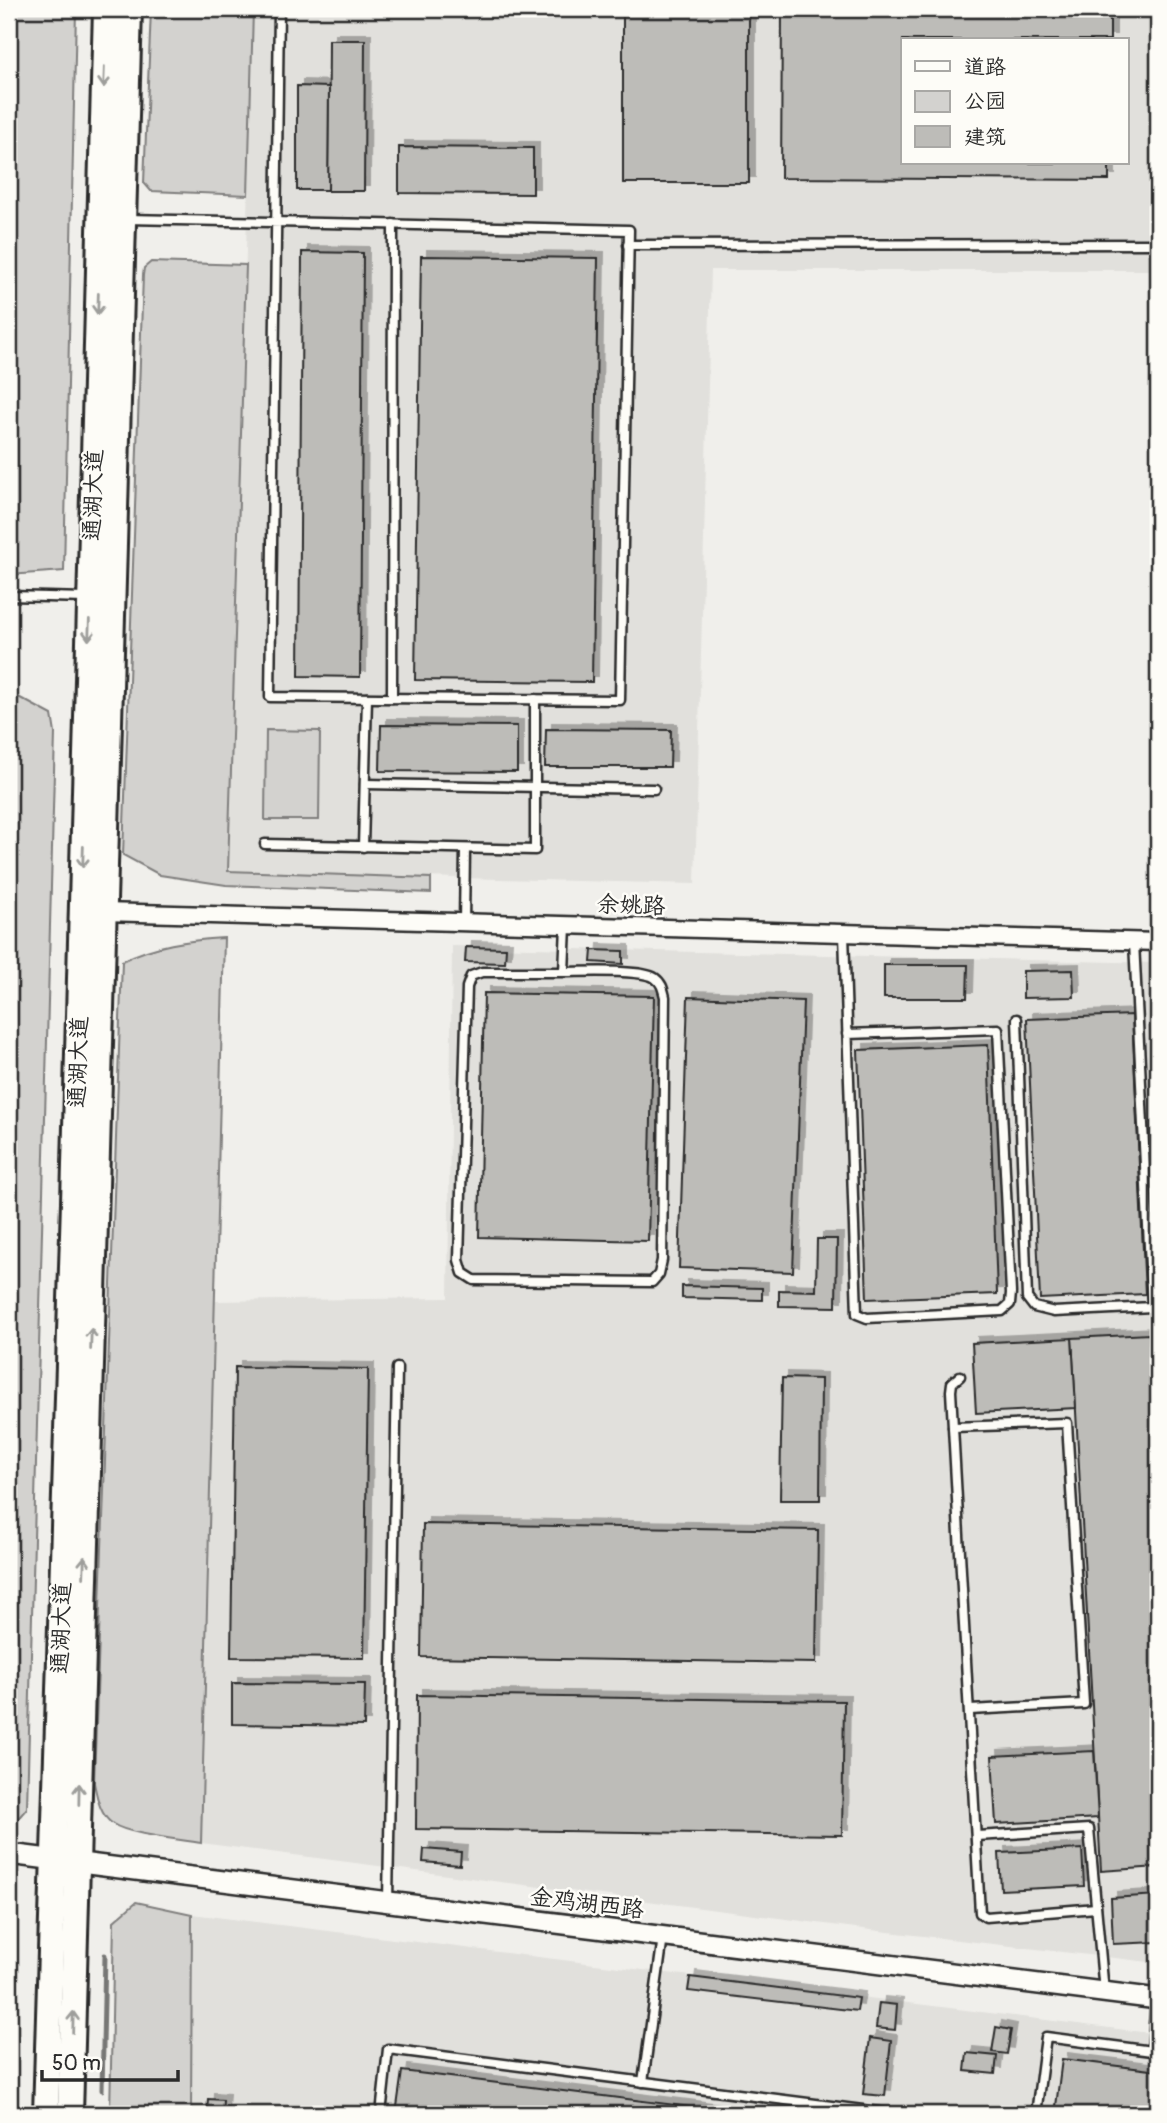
<svg xmlns="http://www.w3.org/2000/svg" width="1167" height="2123" font-family="Pangolin,'LXGW WenKai TC',sans-serif">
  <style>
    .built { fill: #e1e0dc; fill-rule: evenodd }
    .green { fill: #d3d2cf; stroke: #7f7e7d; stroke-width: 2 }
    .lines { fill: none; stroke-linecap: round; stroke-linejoin: round }
    .stream { stroke: #777775; stroke-width: 5 }
    .building { fill: #bdbcb8; stroke: #2b2b2b; stroke-width: 2; filter: url(#shadow) }
    .service-casing { stroke: #2b2b2b; stroke-width: 13 }
    .minor-casing { stroke: #2b2b2b; stroke-width: 21 }
    .tertiary-casing { stroke: #2b2b2b; stroke-width: 24 }
    .primary-casing { stroke: #2b2b2b; stroke-width: 30 }
    .service { stroke: #fdfcf7; stroke-width: 8 }
    .minor { stroke: #fdfcf7; stroke-width: 16 }
    .tertiary { stroke: #fdfcf7; stroke-width: 19 }
    .primary { stroke: #fdfcf7; stroke-width: 24 }
    .oneway { stroke: #9e9e9b }
    .labels { text-anchor: middle; dominant-baseline: central; stroke-width: 5; stroke-linejoin: round; paint-order: stroke }
    .street-label { font-size: 23px; fill: #2b2b2b; stroke: #fdfcf7 }
  </style>
  <defs>
    <filter id="shadow"><feDropShadow dx="6" dy="-6" stdDeviation="0" flood-color="#0004"/></filter>
  </defs>
  <rect width="100%" height="100%" fill="#f0efeb"/>
  <filter id="ink" filterUnits="userSpaceOnUse"><feTurbulence type="fractalNoise" baseFrequency=".0143" numOctaves="2"/><feDisplacementMap in="SourceGraphic" scale="14" xChannelSelector="R" yChannelSelector="G"/><feConvolveMatrix kernelMatrix="1 2 1 2 8 2 1 2 1" color-interpolation-filters="sRGB"/></filter>
  <g filter="url(#ink)">
    <g class="built">
      <path d="M253,9h905v261h-447l-16,614 -467,-12zM903,40h224v123h-224z"/>
      <path d="M452,946l706,17v1000l-287,-33 -670,-87 14,-542 233,-3z"/>
      <path d="M192,1914l966,120v80h-967z"/>
    </g>
    <g class="green">
      <path d="M9,9h67l-12,562 -55,4z"/>
      <path d="M151,9h102l-5,186 -97,-4 -7,-8z"/>
      <path d="M151,262l95,3 -18,606 203,7v15l-205,-8 -66,-10 -37,-20 20,-580 1,-7z"/>
      <path d="M9,692l43,23 3,18 -28,1075 -11,13 -7,1z"/>
      <path d="M266,730l54,1 -1,89h-54z"/>
      <path d="M224,938l-23,905c-22,-4 -71,-8 -88,-19 -13,-8 -16,-27 -19,-41l28,-822c32,-16 66,-21 102,-23z"/>
      <path d="M136,1902l56,12 -1,200h-81l4,-193z"/>
    </g>
    <g class="lines">
      <path class="stream" d="M102,2090l3,-135"/>
    </g>
    <g class="building">
      <rect x="623" y="9" width="126" height="174"/>
      <path d="M782,9h328v31h-207v123h206v17l-328,-2z"/>
      <path d="M329,40h36l-1,151h-36z"/>
      <path d="M297,86l32,1 -1,103h-31z"/>
      <path d="M399,147l134,1v46l-134,-1z"/>
      <path d="M302,252l61,1 -3,424 -61,-1z"/>
      <path d="M421,256l177,2 -6,424 -177,-2z"/>
      <path d="M381,725l136,1v46l-137,-1z"/>
      <path d="M546,729l125,1 -1,37h-125z"/>
      <path d="M466,947l40,1 -1,15 -40,-1z"/>
      <path d="M592,950l31,1v13l-32,-2z"/>
      <path d="M884,965h84l-1,33h-83z"/>
      <path d="M1073,970l1,27 -51,1v-27z"/>
      <path d="M484,993l170,3 -6,245 -169,-4z"/>
      <path d="M688,997l115,4 -10,271 -114,-4z"/>
      <path d="M1132,1015l13,279 -105,5 -13,-280z"/>
      <path d="M988,1045l9,249 -130,5 -9,-249z"/>
      <path d="M817,1239h20l-1,68 -57,-1v-16l37,1z"/>
      <path d="M682,1286l80,2v12l-80,-2z"/>
      <path d="M1149,1334l9,167v366l-57,4 -29,-533z"/>
      <path d="M1072,1338l4,70 -100,5 -4,-70z"/>
      <path d="M235,1367l133,2 -4,289 -133,-1z"/>
      <path d="M782,1378l39,1 -1,121h-40z"/>
      <path d="M423,1524l395,6 -2,133 -395,-6z"/>
      <path d="M232,1683l133,1 -1,42 -132,-2z"/>
      <path d="M417,1695l427,6 -2,134 -426,-6z"/>
      <path d="M1094,1751l4,67 -102,6 -4,-68z"/>
      <path d="M424,1849l37,3 -1,13 -37,-3z"/>
      <path d="M1082,1849l2,37 -83,4 -2,-37z"/>
      <path d="M1158,1895v47l-45,2 -2,-46z"/>
      <path d="M690,1977l169,21 -2,13 -169,-20z"/>
      <path d="M879,2003l18,2 -2,25 -19,-2z"/>
      <path d="M996,2027l15,3 -4,24 -15,-2z"/>
      <path d="M870,2038l21,3 -6,55 -22,-2z"/>
      <path d="M967,2053l30,3 -2,18 -30,-3z"/>
      <path d="M1062,2059l96,12v43h-103z"/>
      <path d="M402,2071l345,43h-351z"/>
      <path d="M208,2099l15,1 -1,14h-15z"/>
    </g>
    <g class="lines">
      <g class="service-casing">
        <g id="service">
          <path d="M126,219c168,3 335,7 503,11l-9,470 -350,-3 9,-688"/>
          <path d="M628,245l530,-1"/>
          <path d="M9,596l77,2"/>
          <path d="M392,698l1,-474"/>
          <path d="M365,784l289,5"/>
          <path d="M265,844l270,6v-151"/>
          <path d="M363,847l4,-149"/>
          <path d="M464,923l1,-74"/>
          <path d="M844,934l13,380 10,4 135,-7 8,-7 1,-11 -13,-264 -151,5"/>
          <path d="M564,972c19,0 78,-3 91,6 7,5 8,11 10,19l-3,263 -3,14 -7,8 -178,-2 -11,-7 -4,-13 8,-273 4,-11 11,-4h82l2,-46"/>
          <path d="M1017,1019l10,279 7,9 20,5 98,-5 -18,-365"/>
          <path d="M1158,1026h-2l2,43"/>
          <path d="M960,1376l-8,7 -1,8 29,522 6,4 110,-9"/>
          <path d="M953,1427l114,-4 17,281 -114,6"/>
          <path d="M977,1836l112,-7 15,163"/>
          <path d="M388,1902l9,-534"/>
          <path d="M643,2082l20,-145"/>
          <path d="M381,2114l7,-65 506,65"/>
          <path d="M1036,2114l10,-77 106,14 4,-52"/>
        </g>
      </g>
      <g class="minor-casing">
        <path id="minor" d="M103,912l1055,30"/>
      </g>
      <g class="tertiary-casing">
        <path id="tertiary" d="M9,1854l1149,145"/>
      </g>
      <g class="primary-casing">
        <g id="primary">
          <path d="M46,2114l28,-912 32,-1193"/>
          <path d="M70,2114l59,-2105"/>
        </g>
      </g>
      <use href="#service" class="service"/>
      <use href="#minor" class="minor"/>
      <use href="#tertiary" class="tertiary"/>
      <use href="#primary" class="primary"/>
    </g>
    <defs><path id="oneway-shaft" d="M-6 0H5M1.5-3L5.5 0L1.5 3" fill="none" stroke-width="1.6" stroke-linecap="round" stroke-linejoin="round" transform="scale(1.75)"/></defs>
    <g class="oneway">
      <use href="#oneway-shaft" transform="translate(104 77) rotate(92)"/>
      <use href="#oneway-shaft" transform="translate(98 304) rotate(92)"/>
      <use href="#oneway-shaft" transform="translate(89 630) rotate(92)"/>
      <use href="#oneway-shaft" transform="translate(83 857) rotate(92)"/>
      <use href="#oneway-shaft" transform="translate(91 1339) rotate(-88)"/>
      <use href="#oneway-shaft" transform="translate(84 1567) rotate(-88)"/>
      <use href="#oneway-shaft" transform="translate(79 1794) rotate(-89)"/>
      <use href="#oneway-shaft" transform="translate(73 2022) rotate(-88)"/>
    </g>
  </g>
  <g class="labels">
    <g class="street-label">
      <text transform="translate(93 495) rotate(-88)">通湖大道</text>
      <text transform="translate(631 905) rotate(2)">余姚路</text>
      <text transform="translate(78 1062) rotate(-88)">通湖大道</text>
      <text transform="translate(61 1628) rotate(-88)">通湖大道</text>
      <text transform="translate(587 1903) rotate(7)">金鸡湖西路</text>
    </g>
  </g>
  <rect width="1167" height="2123" fill="none" stroke="#fdfcf7" stroke-width="35"/>
  <rect x="18" y="18" width="1132" height="2088" fill="none" stroke="#2b2b2b" stroke-width="2.5" filter="url(#ink)"/>
  <rect x="901" y="38" width="228" height="126" fill="#fdfcf7" stroke="#a9a8a5" stroke-width="2"/>
  <rect x="915" y="61" width="35" height="10" fill="#fdfcf7" stroke="#a9a8a5" stroke-width="2"/>
  <text x="964" y="74" font-size="21" fill="#2b2b2b">道路</text>
  <rect x="915" y="91" width="35" height="21" fill="#d3d2cf" stroke="#a9a8a5" stroke-width="2"/>
  <text x="964" y="108" font-size="21" fill="#2b2b2b">公园</text>
  <rect x="915" y="126" width="35" height="21" fill="#bdbcb8" stroke="#a9a8a5" stroke-width="2"/>
  <text x="964" y="144" font-size="21" fill="#2b2b2b">建筑</text>
  <path d="M42 2070v10h136v-10" fill="none" stroke="#2b2b2b" stroke-width="3.5"/>
  <text x="52" y="2070" font-size="21" fill="#2b2b2b" stroke="#fdfcf7" stroke-width="5" paint-order="stroke">50 m</text>
</svg>
